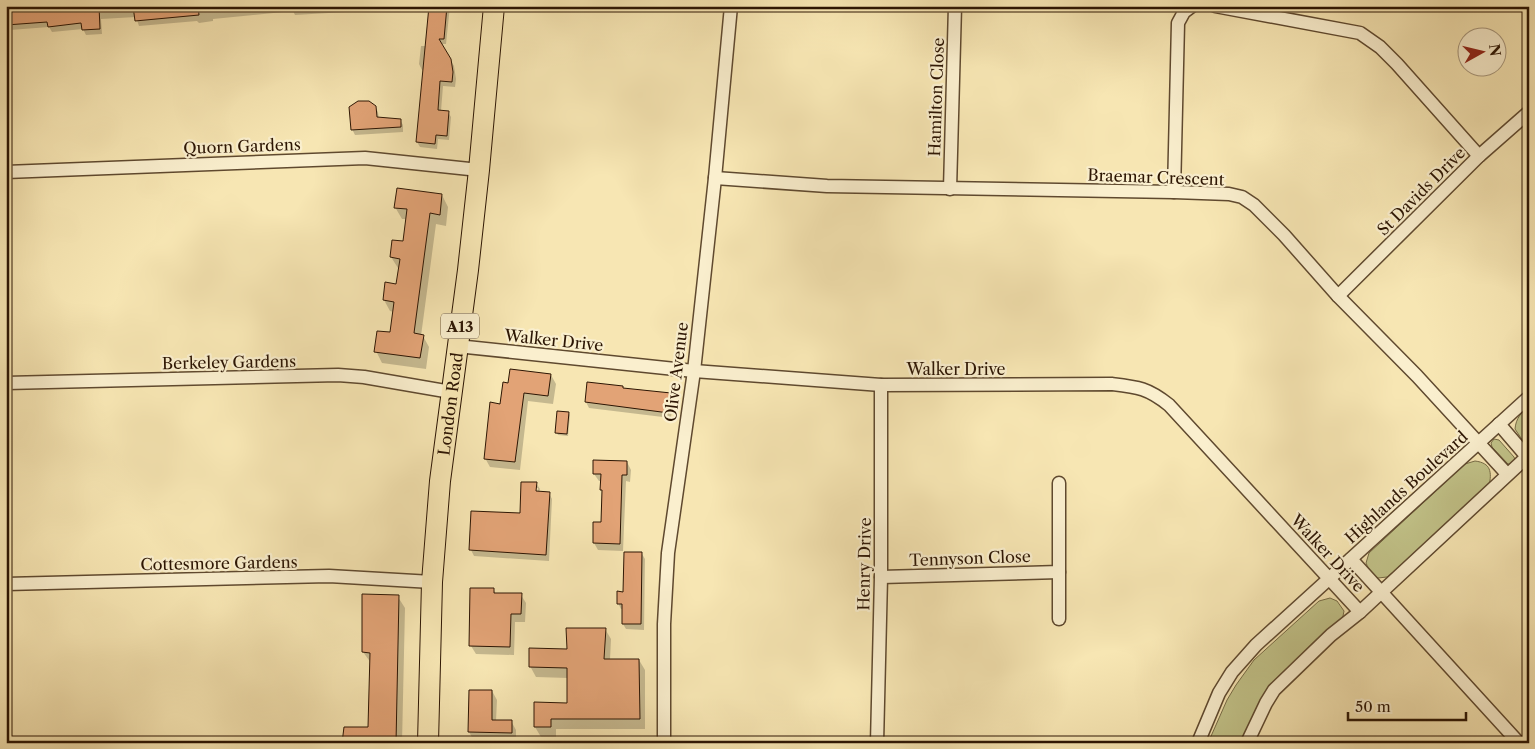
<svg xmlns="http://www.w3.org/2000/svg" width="1535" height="749" font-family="'Libre Caslon Text',serif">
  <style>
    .green { fill: #c2c389; stroke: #776c46 }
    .shadow { fill: #0003; fill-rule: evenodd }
    .building { fill: #e2a376; stroke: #2c1503 }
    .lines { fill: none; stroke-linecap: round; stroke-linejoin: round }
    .minor-casing { stroke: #5f492f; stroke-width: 15 }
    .primary-casing { stroke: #2c1503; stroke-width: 22 }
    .minor { stroke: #faefce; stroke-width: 12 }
    .primary { stroke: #f7e6b3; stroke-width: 20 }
    .labels { text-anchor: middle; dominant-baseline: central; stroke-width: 4.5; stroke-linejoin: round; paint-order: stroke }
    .shield { fill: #faefce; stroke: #6a5640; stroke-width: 1 }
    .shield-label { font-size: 15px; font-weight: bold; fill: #2c1503 }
    .street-label { font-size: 16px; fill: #2c1503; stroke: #faefce }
  </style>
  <rect width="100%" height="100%" fill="#f7e6b3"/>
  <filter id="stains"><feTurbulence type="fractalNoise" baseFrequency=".004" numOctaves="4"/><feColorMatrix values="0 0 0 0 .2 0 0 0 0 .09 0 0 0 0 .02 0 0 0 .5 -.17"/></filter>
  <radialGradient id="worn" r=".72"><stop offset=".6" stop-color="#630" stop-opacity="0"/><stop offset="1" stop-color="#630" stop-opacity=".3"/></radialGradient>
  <g class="green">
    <path d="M1529,406v36l-6,-1 -8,-12c1,-11 6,-16 14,-23z"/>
    <path d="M1494,439l5,1 15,17 1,3 -3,4h-4l-16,-17 -1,-4z"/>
    <path d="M1475,461c16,2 17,11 14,25l-97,87 -5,4 -9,1c-6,-4 -9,-8 -12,-15l3,-10 96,-89z"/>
    <path d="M1330,598l7,3 7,10 -2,10 -67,61 -33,61h-34l19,-43 9,-15 18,-25 65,-59z"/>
  </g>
  <g class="shadow">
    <path d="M6,6h54l1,4 28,-3 -1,-1h293l-20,2 1,3 -67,4 -2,-4 -80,8v2l-14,2 -2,-2 -58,5 -3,-9 -35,2 1,15 -16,1 -3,-6 -31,3 -3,-5 -39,3 1,4 -5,1z"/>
    <path d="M429,6h21l-4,38h-5l13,22 2,13 -1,8 -12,-1 -2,25 7,1 3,5 -2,23 -11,-1 -1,10 -17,-2 -3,-5 7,-72h-2l-3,-6 2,-18h6z"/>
    <path d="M375,107l3,5 1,7 21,1 3,5v7l-48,3 -3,-6z"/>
    <path d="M442,195l6,12 -2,19 -10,-2 -15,112h2l6,11 -3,22 -44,-6 -6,-12 15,-17 3,-22 -4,-1 -6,-11 13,-15 3,-16 -2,-1 -7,-11 13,-14 3,-24h-5l-7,-12z"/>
    <path d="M551,375l5,9 -3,20 -25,-3 -8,69 -30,-3 -5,-9 16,-53 8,-21z"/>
    <path d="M624,389l46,6 3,5 -2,18 -82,-10 -3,-6z"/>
    <path d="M569,413l1,2 -2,21 -10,-1 -1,-2z"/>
    <path d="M627,462l4,8 -1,12 -4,-1 -3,70 -25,-1 -4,-7 9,-19v-31l-1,-3v-9h-3l-5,-7z"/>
    <path d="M536,483l4,6 -1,4h10l3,6 -3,62 -75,-5 -3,-6 1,-38 49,3zM535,488h3l-1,10z"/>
    <path d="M642,554l3,5 -1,71 -18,-1 -3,-5v-15h-2l-3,-6z"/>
    <path d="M493,589l3,5 25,1 5,8 -1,19h-10l-1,33 -38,-1 -5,-8z"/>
    <path d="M398,597l7,11 -3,135h-58l25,-14 2,-66 -8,-11z"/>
    <path d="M605,629l6,10 -1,21h29l6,10v59h-89v8h-15l-6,-10 33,-23v-26l-32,-1 -6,-11 38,-16z"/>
    <path d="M470,691h22l5,9 -1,21h15l5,9v11h-42l-5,-9z"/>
  </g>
  <g class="building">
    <path d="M6,6h53v3l40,-3 1,23 -18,1 -1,-7 -33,4 -1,-5 -41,3z"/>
    <path d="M133,6h65l1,9 -64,6z"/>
    <path d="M429,6h18l-3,33h-5l12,20 2,13 -1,10 -12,-1 -2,29 11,1 -2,25 -11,-1 -1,9 -19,-2z"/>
    <path d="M358,101h11l7,5 1,11 24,2v8l-50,3 -2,-23z"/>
    <path d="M397,188l45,6 -2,21 -10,-2 -16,120 10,2 -4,23 -46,-6 3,-21 13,1 4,-30 -11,-2 2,-18 11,2 4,-25 -10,-2 2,-17 11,1 4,-32 -13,-1z"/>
    <path d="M510,369l41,5 -3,22 -24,-3 -9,69 -31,-3 6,-57 10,2 3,-22 5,1z"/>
    <path d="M587,382l36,4v2l48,5 -2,20 -84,-11z"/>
    <path d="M557,411l12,1 -2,22 -12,-1z"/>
    <path d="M593,460l34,1v14h-5l-2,69 -27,-1v-21h8l1,-32h-2l1,-16h-8z"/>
    <path d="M521,482h16l-1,9 14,1 -4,63 -77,-5 2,-39 49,2z"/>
    <path d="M624,552h18l-1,72h-19v-20h-5v-13l6,1z"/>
    <path d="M470,588h24v5h28l-1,21h-10l-1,33 -41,-1z"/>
    <path d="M362,594l37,1 -3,148h-54l2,-16h24l2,-74 -8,-1z"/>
    <path d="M566,628h40l-2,31h35l1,60h-89v8h-17v-25l33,1v-35l-38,-1v-19l38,1z"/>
    <path d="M469,690h23v30h20v13l-44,-1z"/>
  </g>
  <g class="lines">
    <g class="minor-casing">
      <g id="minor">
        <path d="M1215,6l145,27 20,14 17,17 82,92"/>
        <path d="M6,172l359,-14 114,12"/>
        <path d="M715,178l112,8 347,6 55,2 13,3 12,8 30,30 54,61 79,80 90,98"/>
        <path d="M950,189l5,-183"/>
        <path d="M1174,192l4,-169 6,-11 8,-6"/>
        <path d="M1338,296l141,-140 50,-44"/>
        <path d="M457,346l237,25 187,14 231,-1c26,3 36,4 57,21l191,207"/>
        <path d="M6,383l332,-8 26,2 87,15"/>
        <path d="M1499,424l30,35"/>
        <path d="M1351,559l168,184"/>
        <path d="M881,577l178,-5v-89"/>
        <path d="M6,584l323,-8 103,6"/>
        <path d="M1059,619v-47"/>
        <path d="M664,743v-119l4,-71 26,-182 21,-193 16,-172"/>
        <path d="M877,743l4,-166v-192"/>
        <path d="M1198,743l21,-50 13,-21 24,-27 273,-248"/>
        <path d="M1247,743l19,-40 8,-13 57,-55 29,-23 169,-157"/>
      </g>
    </g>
    <g class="primary-casing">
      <g id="primary">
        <path id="s1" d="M428,743l4,-161 8,-101 28,-211 11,-100 15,-164"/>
      </g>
    </g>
    <use href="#minor" class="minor"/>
    <use href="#primary" class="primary"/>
  </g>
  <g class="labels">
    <rect class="shield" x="441" y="313.5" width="38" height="25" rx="4"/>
    <g class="shield-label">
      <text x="460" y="326">A13</text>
    </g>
    <g class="street-label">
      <text transform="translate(936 97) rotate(-88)">Hamilton Close</text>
      <text transform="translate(242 146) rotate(-2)">Quorn Gardens</text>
      <text transform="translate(1156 177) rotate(2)">Braemar Crescent</text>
      <text transform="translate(1421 191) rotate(-45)">St Davids Drive</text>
      <text transform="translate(554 340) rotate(6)">Walker Drive</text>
      <text transform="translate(229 362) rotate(-1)">Berkeley Gardens</text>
      <text x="956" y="369">Walker Drive</text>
      <text transform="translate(676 372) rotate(-83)">Olive Avenue</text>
      <text stroke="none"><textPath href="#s1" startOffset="340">London Road</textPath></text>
      <text transform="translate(1406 487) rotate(-42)">Highlands Boulevard</text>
      <text transform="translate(1328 553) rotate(47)">Walker Drive</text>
      <text transform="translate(970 558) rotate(-2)">Tennyson Close</text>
      <text transform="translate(219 563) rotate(-1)">Cottesmore Gardens</text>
      <text transform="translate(864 564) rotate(-89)">Henry Drive</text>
    </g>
  </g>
  <rect width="1535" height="749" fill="none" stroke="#f7e6b3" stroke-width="25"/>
  <rect x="8" y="8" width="1520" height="734" fill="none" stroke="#2c1503" stroke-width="2.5"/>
  <rect x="12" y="12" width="1510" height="724" fill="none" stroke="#2c1503"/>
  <g transform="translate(1482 52) rotate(82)"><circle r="24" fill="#faefce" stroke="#a8987d"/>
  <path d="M0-4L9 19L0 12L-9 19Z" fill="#8f2418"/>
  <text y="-8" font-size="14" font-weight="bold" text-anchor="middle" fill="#2c1503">N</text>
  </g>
  <path d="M1348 712v8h118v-8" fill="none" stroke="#2c1503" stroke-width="2.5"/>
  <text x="1355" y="712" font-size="15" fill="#2c1503" stroke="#faefce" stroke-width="4" paint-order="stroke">50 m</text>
  <rect width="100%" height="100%" filter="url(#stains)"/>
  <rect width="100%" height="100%" fill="url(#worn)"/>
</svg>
